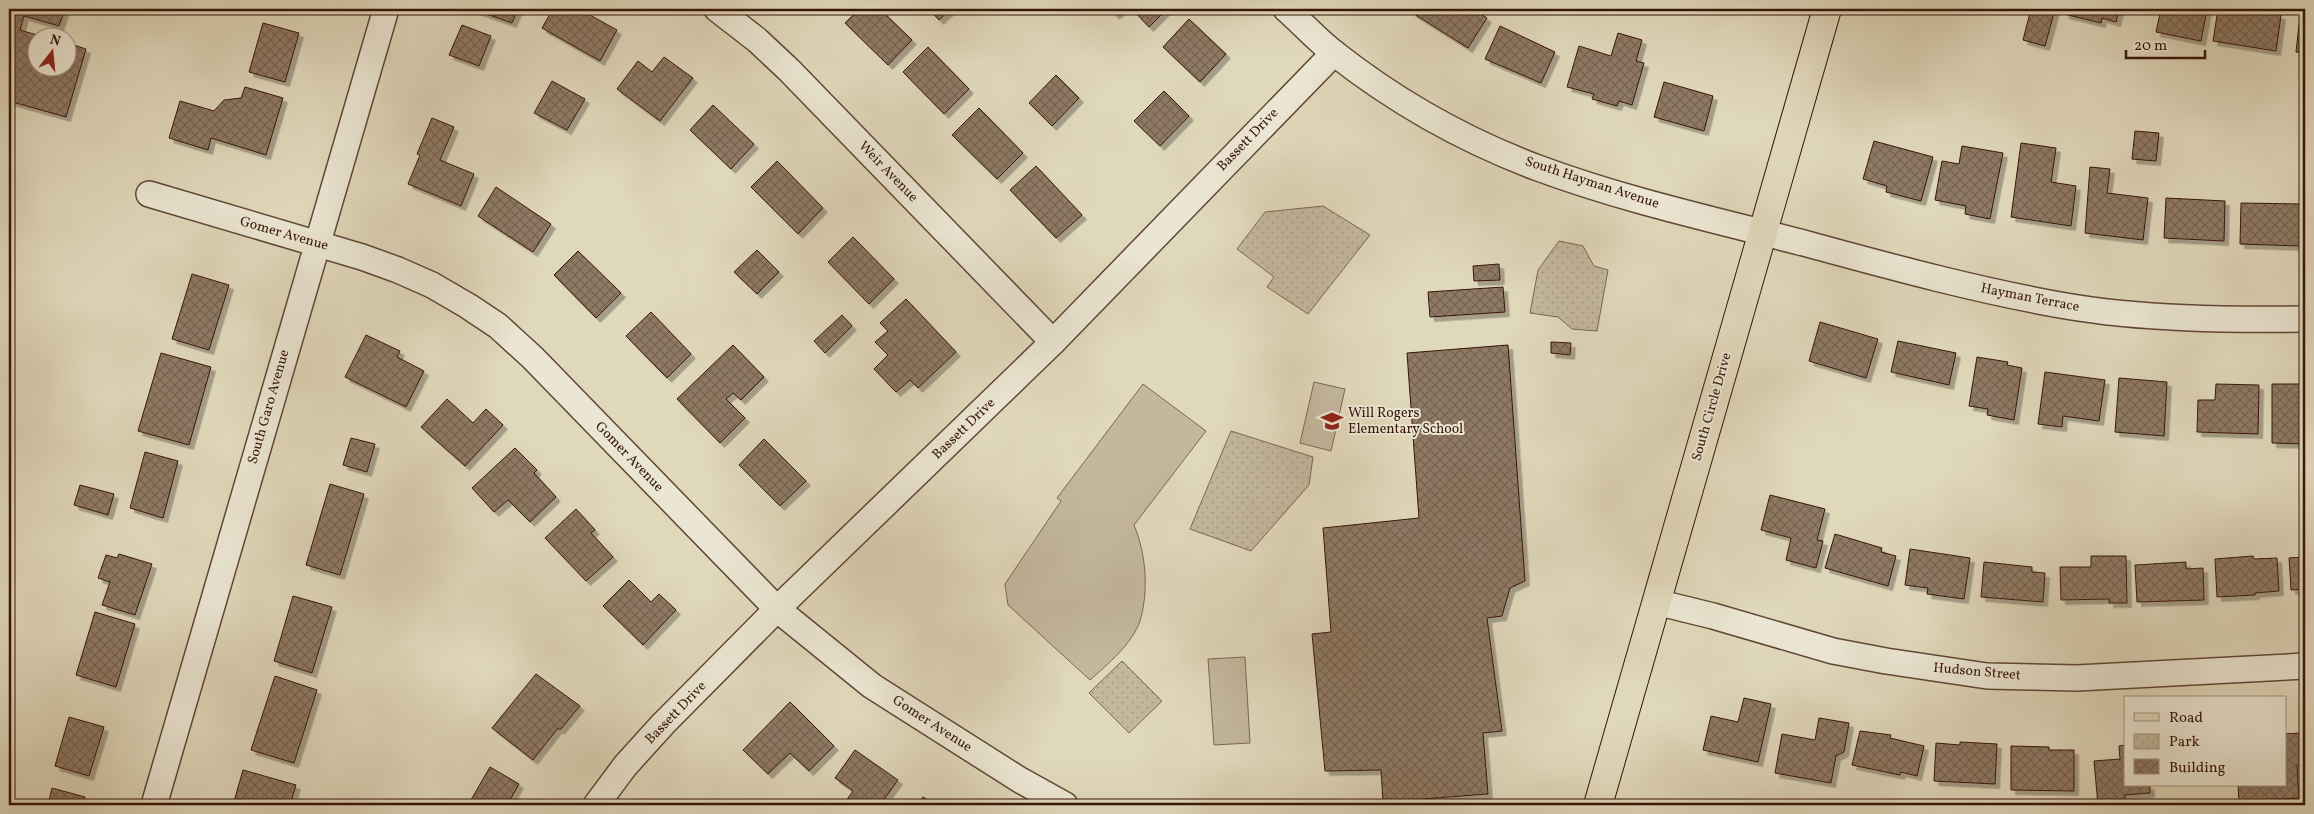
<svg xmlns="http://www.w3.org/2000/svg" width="2314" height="814" font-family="Vollkorn,serif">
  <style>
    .grass { fill: #c3b79d; stroke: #7d6652 }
    .park { fill: url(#park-dots); stroke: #7d6652 }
    .building { fill: url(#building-cross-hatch); stroke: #371508; filter: url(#shadow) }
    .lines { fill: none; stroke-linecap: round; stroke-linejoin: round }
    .minor-casing { stroke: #614635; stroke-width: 28 }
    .primary-casing { stroke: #371508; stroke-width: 30 }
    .minor { stroke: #ebe6d3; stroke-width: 25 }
    .primary { stroke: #e0d8bb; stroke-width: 28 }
    .labels { text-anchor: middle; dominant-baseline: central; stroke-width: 4; stroke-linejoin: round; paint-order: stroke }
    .street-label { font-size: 14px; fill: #371508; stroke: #ebe6d3 }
    .poi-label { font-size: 14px; fill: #371508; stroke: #ebe6d3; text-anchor: start }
  </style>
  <defs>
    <pattern id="park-dots" width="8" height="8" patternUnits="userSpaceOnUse" patternTransform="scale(1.25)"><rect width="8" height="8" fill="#c3b79d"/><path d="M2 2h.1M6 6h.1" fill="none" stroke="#a89c86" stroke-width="1.8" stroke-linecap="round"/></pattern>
    <pattern id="building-cross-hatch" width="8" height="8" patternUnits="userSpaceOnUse" patternTransform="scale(1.25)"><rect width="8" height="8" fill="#8f7a65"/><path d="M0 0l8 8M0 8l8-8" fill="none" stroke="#766351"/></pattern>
    <filter id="shadow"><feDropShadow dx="4.5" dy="4.5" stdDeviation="0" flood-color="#0004"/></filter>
  </defs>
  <rect width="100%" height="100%" fill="#e0d8bb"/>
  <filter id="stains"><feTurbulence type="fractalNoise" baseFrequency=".004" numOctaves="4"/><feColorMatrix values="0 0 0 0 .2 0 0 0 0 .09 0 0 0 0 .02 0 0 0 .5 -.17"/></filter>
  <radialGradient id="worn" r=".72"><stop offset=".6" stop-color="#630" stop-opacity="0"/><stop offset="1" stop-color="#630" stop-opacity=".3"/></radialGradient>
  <g class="grass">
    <path d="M1314,382l31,7 -14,62 -31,-8z"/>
    <path d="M1143,384l63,47 -72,94c12,29 15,65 6,96 -8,23 -32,43 -50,59l-82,-75 -3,-21 56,-83 -4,-3z"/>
    <path d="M1245,657l5,86 -36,2 -6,-86z"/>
  </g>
  <g class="park">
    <path d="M1323,206l47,29 -62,79 -41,-27 7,-10 -37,-28 28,-37z"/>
    <path d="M1559,241l24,5 11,20 14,4 -11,61 -25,-2 -14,-12 -28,-4 8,-43z"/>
    <path d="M1231,431l82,26 -4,28 -58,66 -61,-22z"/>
    <path d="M1122,661l40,40 -33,32 -40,-40z"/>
  </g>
  <g class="building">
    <path d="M9,9h56l-6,17 -35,-10 -4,14 27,8h-9v30h30v-25l18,6 -20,68 -57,-16z"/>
    <path d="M472,9h46l-6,14z"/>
    <path d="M553,9h26l38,21 -17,31 -58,-33z"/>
    <path d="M859,9h21l32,31 -24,25 -43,-42z"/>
    <path d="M929,9h22l-12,11z"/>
    <path d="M1109,9h13l-7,6z"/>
    <path d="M1132,9h35l-18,18z"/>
    <path d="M1413,9h60l14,9 -19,30 -57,-36z"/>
    <path d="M2031,9h24l-10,37 -22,-6z"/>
    <path d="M2066,9h53l-3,13 -14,-4 -1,5 -37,-9z"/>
    <path d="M2161,9h46l-6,32 -45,-9z"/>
    <path d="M2218,9h38l-1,2 26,4 -5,36 -63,-10z"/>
    <path d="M2300,16l5,1v36l-9,-1z"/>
    <path d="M1189,19l37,35 -26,28 -37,-35z"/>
    <path d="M263,23l36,10 -14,49 -36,-10z"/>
    <path d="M462,25l29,11 -12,30 -30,-11z"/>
    <path d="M1500,26l55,26 -14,31 -56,-24z"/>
    <path d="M1618,33l24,7 -6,21 8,2 -12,42 -13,-4 -2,5 -25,-7 2,-5 -27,-7 12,-41 32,10z"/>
    <path d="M928,47l41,42 -25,25 -41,-42z"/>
    <path d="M664,57l29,21 -33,43 -43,-32 21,-28 14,11z"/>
    <path d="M1056,75l23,23 -27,28 -23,-23z"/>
    <path d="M552,81l33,18 -18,31 -33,-17z"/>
    <path d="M1664,82l49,14 -9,35 -50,-14z"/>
    <path d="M245,87l38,11 -17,57 -55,-17 -3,12 -39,-12 11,-37 34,10 10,-11 17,-2z"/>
    <path d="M1164,91l25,25 -29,30 -26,-25z"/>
    <path d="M713,105l41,39 -23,25 -41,-39z"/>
    <path d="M979,108l44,45 -26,26 -45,-44z"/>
    <path d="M432,118l22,9 -14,33 34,14 -13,32 -53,-22 12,-29 -3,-1z"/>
    <path d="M2135,131l24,2 -3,28 -24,-2z"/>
    <path d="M1874,141l59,16 -12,44 -35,-9 1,-6 -24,-7z"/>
    <path d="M2021,143l35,5 -5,34 25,4 -5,40 -60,-9z"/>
    <path d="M1962,146l41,7 -13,66 -25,-5 1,-8 -31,-6 7,-39 17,3z"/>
    <path d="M777,161l46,47 -25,26 -47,-47z"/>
    <path d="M1036,166l46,49 -26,23 -46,-48z"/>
    <path d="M2090,167l20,2 -3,24 41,5 -5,42 -58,-7z"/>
    <path d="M496,187l55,37 -18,28 -55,-36z"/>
    <path d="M2166,198l59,3 -1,40 -60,-3z"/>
    <path d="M2241,203l60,1v42l-61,-2z"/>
    <path d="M853,237l41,42 -25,25 -41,-42z"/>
    <path d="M757,250l22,22 -22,22 -23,-22z"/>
    <path d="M578,251l43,42 -25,25 -42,-43z"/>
    <path d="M1499,264l1,16 -26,1 -1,-15z"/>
    <path d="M192,274l37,11 -20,65 -37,-11z"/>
    <path d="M1503,287l2,25 -75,5 -2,-25z"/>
    <path d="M906,299l50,53 -38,36 -8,-8 -14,12 -22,-23 14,-14 -13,-13 13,-11 -8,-8z"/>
    <path d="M651,312l40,42 -24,24 -41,-42z"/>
    <path d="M842,315l10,11 -27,27 -11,-12z"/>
    <path d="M1820,322l58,17 -12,39 -57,-17z"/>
    <path d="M366,335l34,16 -3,6 27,14 -18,36 -61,-30z"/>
    <path d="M1898,341l58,12 -7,32 -58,-13z"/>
    <path d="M1551,342l20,1 -1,12 -19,-2z"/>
    <path d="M733,345l31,32 -23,23 -8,-7 -7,6 19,19 -25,25 -43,-44z"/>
    <path d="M1508,345l17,236 -15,7 -8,28 -15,2 15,113 -19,2 5,61 -105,8 -2,-32 -56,1 -13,-137 19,-2 -8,-104 96,-10 -12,-165z"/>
    <path d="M161,353l50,14 -22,78 -51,-14z"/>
    <path d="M1977,357l31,5 -1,3 15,3 -8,52 -27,-5 1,-6 -19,-3z"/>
    <path d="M2045,372l60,8 -6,41 -36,-5 -1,11 -24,-3z"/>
    <path d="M2119,378l48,4 -3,54 -49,-4z"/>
    <path d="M2216,384l43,1 -1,49 -61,-2 1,-32h17z"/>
    <path d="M2272,384h33v60l-33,-1z"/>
    <path d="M447,399l26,24 13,-14 17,16 -38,41 -44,-39z"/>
    <path d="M351,438l24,6 -8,28 -24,-7z"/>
    <path d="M764,439l42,42 -26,25 -41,-41z"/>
    <path d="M515,448l22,22 -3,3 22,24 -26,25 -22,-22 -14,12 -22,-24z"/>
    <path d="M145,452l33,9 -15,57 -33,-10z"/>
    <path d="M330,484l34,10 -24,81 -34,-10z"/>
    <path d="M80,485l34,9 -6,21 -34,-10z"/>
    <path d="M1770,495l55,14 -8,31 6,1 -7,27 -30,-8 5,-22 -30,-8z"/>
    <path d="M576,509l19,21 -4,3 22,24 -27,24 -41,-43z"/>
    <path d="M1835,534l47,14 -1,4 15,4 -8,30 -63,-18z"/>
    <path d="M1910,549l60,9 -6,41 -37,-5 1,-6 -23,-3z"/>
    <path d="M119,554l33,10 -17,51 -33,-10 8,-23 -12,-4 8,-23 11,3z"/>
    <path d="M2091,556h35l1,47h-18v-4l-48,1 -1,-33h31z"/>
    <path d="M2253,556l1,3 23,-1 2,33 -24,2v2l-38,2 -2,-38z"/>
    <path d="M2305,557v32l-14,1 -2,-32z"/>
    <path d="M1984,562l48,5v5l13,1 -2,29 -62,-5z"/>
    <path d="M2186,562v7l17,-1 1,32 -67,2 -2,-37z"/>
    <path d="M629,580l22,22 8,-8 17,16 -33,35 -40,-39z"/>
    <path d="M293,596l39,11 -20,66 -38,-12z"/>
    <path d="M95,612l40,12 -19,63 -40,-12z"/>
    <path d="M536,674l44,32 -20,24 -2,-2 -25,32 -41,-32z"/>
    <path d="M275,676l42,14 -23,73 -43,-13z"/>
    <path d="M1744,698l27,6 -13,58 -55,-12 8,-34 27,6z"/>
    <path d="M790,702l44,44 -25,25 -19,-18 -22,21 -25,-24z"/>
    <path d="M69,717l35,10 -15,49 -34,-10z"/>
    <path d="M1819,718l30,5 -5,29 -8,4 -5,27 -56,-10 7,-39 33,6z"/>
    <path d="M1860,731l31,4 -1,3 34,8 -7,30 -16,-4 -1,3 -48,-10z"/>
    <path d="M2301,733l2,32h-6l2,33 -60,3 -1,-16h47v-51z"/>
    <path d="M1960,742l37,2 -2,40 -61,-3 2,-38 24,2z"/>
    <path d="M2125,745v40h25v8l-25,2 1,10h-28l-4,-44 26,-2 -1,-13z"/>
    <path d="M2011,746l38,1v3h25v41l-63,-1z"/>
    <path d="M855,750l43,30 -18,25h-37l10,-14 -18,-13z"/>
    <path d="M490,767l29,17 -12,21h-39z"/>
    <path d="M243,770l53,15 -6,20h-57z"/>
    <path d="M52,788l33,9 -2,8h-35z"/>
    <path d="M923,797l13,8h-18z"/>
  </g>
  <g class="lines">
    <g class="minor-casing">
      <g id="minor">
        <path d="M717,9l40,31 32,30 264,272"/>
        <path d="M1286,9c16,14 31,31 48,44 61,48 132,88 204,115 89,33 182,53 273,77 84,23 169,46 255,61 75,13 162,14 239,13"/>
        <path d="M149,194l213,63 36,13 34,15 36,21 30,20 35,32 244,251 95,77 148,94 45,25"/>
        <path d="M1656,602l57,14 120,35 53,10 101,15 90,2 228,-12"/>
        <path d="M154,805l232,-796"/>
        <path d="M596,805l29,-39 38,-42 114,-115 276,-267 281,-289"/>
      </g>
    </g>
    <g class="primary-casing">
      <path id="primary" d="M1598,805l229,-796"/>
    </g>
    <use href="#minor" class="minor"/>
    <use href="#primary" class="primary"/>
  </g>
  <defs>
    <g id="school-bare" transform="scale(1.725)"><path d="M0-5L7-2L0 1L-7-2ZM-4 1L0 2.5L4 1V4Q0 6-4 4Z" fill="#8f2418" stroke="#ebe6d3" stroke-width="2.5" paint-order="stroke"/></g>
  </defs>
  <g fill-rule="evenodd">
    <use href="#school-bare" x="1332" y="421"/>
  </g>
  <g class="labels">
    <g class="street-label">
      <text transform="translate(1248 140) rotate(-46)">Bassett Drive</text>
      <text transform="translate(888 172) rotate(46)">Weir Avenue</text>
      <text transform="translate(1592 183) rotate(18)">South Hayman Avenue</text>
      <text transform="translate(284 234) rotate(16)">Gomer Avenue</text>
      <text transform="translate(2030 298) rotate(11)">Hayman Terrace</text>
      <text transform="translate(269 407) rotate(-74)">South Garo Avenue</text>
      <text transform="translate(1712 407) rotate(-74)">South Circle Drive</text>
      <text transform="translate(964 429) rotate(-44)">Bassett Drive</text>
      <text transform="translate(629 457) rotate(46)">Gomer Avenue</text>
      <text transform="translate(1977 672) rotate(5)">Hudson Street</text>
      <text transform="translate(676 713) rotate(-46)">Bassett Drive</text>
      <text transform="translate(932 724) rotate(33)">Gomer Avenue</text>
    </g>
    <g class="poi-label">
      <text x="1348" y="413">Will Rogers<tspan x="1348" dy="16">Elementary School</tspan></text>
    </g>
  </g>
  <rect width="2314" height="814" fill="none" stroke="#e0d8bb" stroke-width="30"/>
  <rect x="10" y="10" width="2294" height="794" fill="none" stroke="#371508" stroke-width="2.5"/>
  <rect x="15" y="15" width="2284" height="784" fill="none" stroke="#371508"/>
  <rect x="2124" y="696" width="162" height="90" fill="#ebe6d3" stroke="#a39282"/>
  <rect x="2134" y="713" width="25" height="8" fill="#e0d8bb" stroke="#a39282"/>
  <text x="2169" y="722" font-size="15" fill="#371508">Road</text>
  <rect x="2134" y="734" width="25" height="15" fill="url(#park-dots)" stroke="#a39282"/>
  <text x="2169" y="746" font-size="15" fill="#371508">Park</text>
  <rect x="2134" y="759" width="25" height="15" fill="url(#building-cross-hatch)" stroke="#a39282"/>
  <text x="2169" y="772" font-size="15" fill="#371508">Building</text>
  <g transform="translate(52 52) rotate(16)"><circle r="24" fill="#ebe6d3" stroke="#a39282"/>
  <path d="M0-4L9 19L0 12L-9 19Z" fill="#8f2418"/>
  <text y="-8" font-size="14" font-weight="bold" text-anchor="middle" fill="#371508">N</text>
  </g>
  <path d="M2126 50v8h79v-8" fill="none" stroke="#371508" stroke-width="2.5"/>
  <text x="2134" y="50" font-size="15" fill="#371508" stroke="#ebe6d3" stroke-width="4" paint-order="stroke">20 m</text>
  <rect width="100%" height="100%" filter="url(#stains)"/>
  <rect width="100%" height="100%" fill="url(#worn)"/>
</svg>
